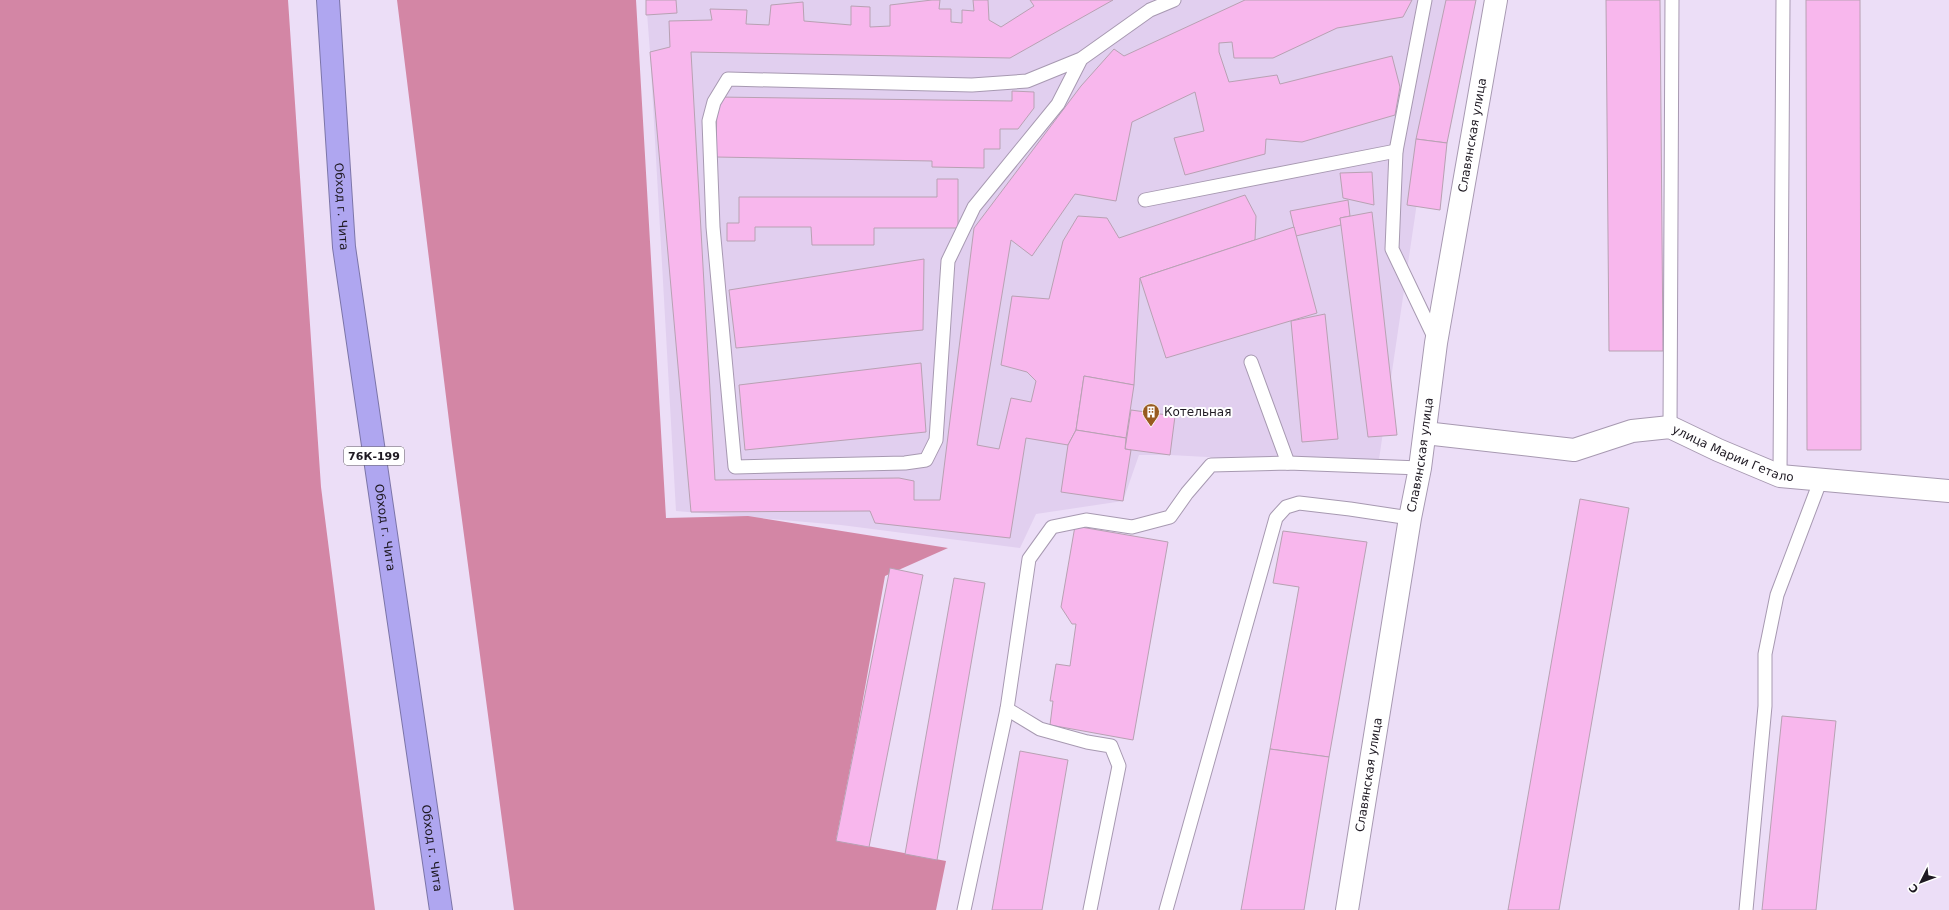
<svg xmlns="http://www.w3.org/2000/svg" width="1949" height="910" font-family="'DejaVu Sans',sans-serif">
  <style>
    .built { fill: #e1cfef }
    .forest { fill: #d386a5 }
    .building { fill: #f8b7ed; stroke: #b8a1b3 }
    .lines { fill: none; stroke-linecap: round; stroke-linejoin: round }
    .lane-casing { stroke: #a799b1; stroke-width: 15 }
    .street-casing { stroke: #a799b1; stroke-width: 24 }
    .highway-casing { stroke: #7c75a8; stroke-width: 24 }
    .lane { stroke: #fff; stroke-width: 13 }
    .street { stroke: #fff; stroke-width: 22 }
    .highway { stroke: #afa6f0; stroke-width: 22 }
    .labels { text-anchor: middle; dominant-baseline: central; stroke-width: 4; stroke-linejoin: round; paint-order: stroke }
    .shield { fill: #fff; stroke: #625e64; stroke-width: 1 }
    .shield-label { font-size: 11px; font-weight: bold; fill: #1e1922 }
    .street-label { font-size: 12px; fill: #1e1922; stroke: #fff }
    .poi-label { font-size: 12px; fill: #1e1922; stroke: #fff; text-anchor: start }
  </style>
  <rect width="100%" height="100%" fill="#ecdef7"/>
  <path class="built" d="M646,0h801l-69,466 -208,-11h-31l-16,46 -87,13 -16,34 -179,-23 -165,-14 -26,-459z"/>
  <g class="forest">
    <path d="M0,0h288l33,487 54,423h-375z"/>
    <path d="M397,0h239l30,518 82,-2 200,32 -63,28 -29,162 -20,102 110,21 -10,49h-422l-62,-465z"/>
  </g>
  <g class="building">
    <path d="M646,0h30l1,13 -31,2z"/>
    <path d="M932,0h8l-1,9h12v13l11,1v-13l12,1 -1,-11h15l1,20 12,7 33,-21 -4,-6h83l-103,58 -319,-6 24,428 184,-2 15,3v19h26l34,-272 107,-142 33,-37 10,7 121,-56h167l-9,17 -66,11 -64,30h-39l-2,-16 -13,1v9l10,30 48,-7 3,9 112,-28 8,31 -5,28 -93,27 -36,-3 -1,15 -80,21 -11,-37 30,-7 -9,-39 -63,30 -16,79 -41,-7 -43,62 -21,-16 -34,205 22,4 12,-51 20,4 5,-21 -9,-9 -26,-7 11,-69 37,3 14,-58 15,-25 29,2 12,20 126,-43 11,21 -1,24 -115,38 -6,107 -50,-9 -8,54 -8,15 -42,-7 -16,100 -135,-15 -5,-12 -179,1 -41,-460 20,-5 -1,-26 43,-1 -2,-11 37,1 -1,14 23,1 2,-20 32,-3 1,19 47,4v-19l19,1v20l20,-1v-21z"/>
    <path d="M1446,0h30l-29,143 -31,-4z"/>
    <path d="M1606,0h54l3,351h-54z"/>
    <path d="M1806,0h54l1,450h-54z"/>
    <path d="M1012,91l22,1v16l-16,21h-18v20h-16v19l-52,-1v-6l-216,-4 1,-60 295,4z"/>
    <path d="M1416,139l31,4 -7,67 -33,-5z"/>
    <path d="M1372,172l2,33 -31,-7 -3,-25z"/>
    <path d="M937,179h21v49h-84v17h-62l-1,-18h-56v14h-28v-18h12v-26h198z"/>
    <path d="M1348,200l2,16 -10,2 1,7 -45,11 -6,-25z"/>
    <path d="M1372,212l25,223 -29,2 -28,-219z"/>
    <path d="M1294,227l23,86 -151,45 -26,-80z"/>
    <path d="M924,259l-1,71 -187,18 -7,-58z"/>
    <path d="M1325,314l13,125 -36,3 -11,-121z"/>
    <path d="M921,363l5,69 -181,18 -6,-65z"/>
    <path d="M1084,376l50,9 -8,53 -50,-8z"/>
    <path d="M1131,410l44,6 -5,39 -45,-6z"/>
    <path d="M1076,430l50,8 -1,11 6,1 -8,51 -62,-9 7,-47z"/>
    <path d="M1580,499l49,9 -70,402h-51z"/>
    <path d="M1075,526l93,16 -35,198 -83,-15 3,-24h-3l6,-37 14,2 6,-42h-4l-11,-17z"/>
    <path d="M1283,531l84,11 -38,215 -59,-8 29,-162 -26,-4z"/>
    <path d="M890,568l33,7 -54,272 -33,-6z"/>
    <path d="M954,578l31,5 -48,277 -32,-6z"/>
    <path d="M1782,716l54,5 -20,189h-54z"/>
    <path d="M1270,749l59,8 -25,153h-63z"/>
    <path d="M1020,751l48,9 -26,150h-50z"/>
  </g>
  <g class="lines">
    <g class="lane-casing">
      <g id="lane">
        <path d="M1425,0l-29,151 -4,98 44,92"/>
        <path d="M1081,59l-23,45 -84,103 -26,54 -12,179 -10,20 -21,3 -170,4 -22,-240 -4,-106 5,-19 14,-23 244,6 55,-4 54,-22 69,-49 24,-10"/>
        <path d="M1145,200l251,-49"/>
        <path d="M1251,362l37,101"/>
        <path d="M1670,427l2,-427"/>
        <path d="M1780,476l3,-476"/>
        <path d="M1007,709l33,20 47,13 24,4 8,20 -29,144"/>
        <path d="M964,910l43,-201 22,-150 23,-32 34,-7 46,7 38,-10 17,-24 24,-28 77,-2 132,5"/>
        <path d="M1166,910l110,-392 10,-11 13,-4 51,6 60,9"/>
        <path d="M1746,910l19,-204v-52l12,-59 44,-116"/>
      </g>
    </g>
    <g class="street-casing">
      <g id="street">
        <path id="s1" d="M1425,433l149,17 58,-19 38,-4 48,23 62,26 169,15"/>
        <path id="s2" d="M1347,910l63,-392 10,-50 16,-125 60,-343"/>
      </g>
    </g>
    <g class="highway-casing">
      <g id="highway">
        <path id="s3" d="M328,0l16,247 97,663"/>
      </g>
    </g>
    <use href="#lane" class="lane"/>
    <use href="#street" class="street"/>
    <use href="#highway" class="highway"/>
  </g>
  <defs>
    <g id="building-pin" transform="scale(0.9)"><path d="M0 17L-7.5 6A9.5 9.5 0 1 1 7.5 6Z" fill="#985a1f" stroke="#fff"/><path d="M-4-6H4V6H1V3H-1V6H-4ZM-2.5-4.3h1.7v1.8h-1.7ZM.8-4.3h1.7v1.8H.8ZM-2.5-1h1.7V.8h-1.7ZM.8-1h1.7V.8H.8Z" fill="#fff"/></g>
  </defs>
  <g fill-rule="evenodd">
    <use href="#building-pin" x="1151" y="412"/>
  </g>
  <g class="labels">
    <rect class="shield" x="344" y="447" width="60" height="18" rx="3"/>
    <g class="shield-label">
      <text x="374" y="456">76К-199</text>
    </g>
    <g class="street-label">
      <text stroke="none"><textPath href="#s2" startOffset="785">Славянская улица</textPath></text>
      <text stroke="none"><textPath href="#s3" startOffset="207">Обход г. Чита</textPath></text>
      <text stroke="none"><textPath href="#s1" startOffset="318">улица Марии Гетало</textPath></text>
      <text stroke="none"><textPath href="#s2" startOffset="461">Славянская улица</textPath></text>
      <text stroke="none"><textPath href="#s3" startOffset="531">Обход г. Чита</textPath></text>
      <text stroke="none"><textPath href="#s2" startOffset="137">Славянская улица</textPath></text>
      <text stroke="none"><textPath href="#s3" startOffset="855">Обход г. Чита</textPath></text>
    </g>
    <g class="poi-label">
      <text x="1164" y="412">Котельная</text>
    </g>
  </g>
  <g transform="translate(1921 882) rotate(228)" stroke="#ffffff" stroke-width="3" paint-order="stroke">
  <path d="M0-3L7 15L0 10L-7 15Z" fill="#1e1922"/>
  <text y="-6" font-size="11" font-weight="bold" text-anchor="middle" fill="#1e1922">С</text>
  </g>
</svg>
